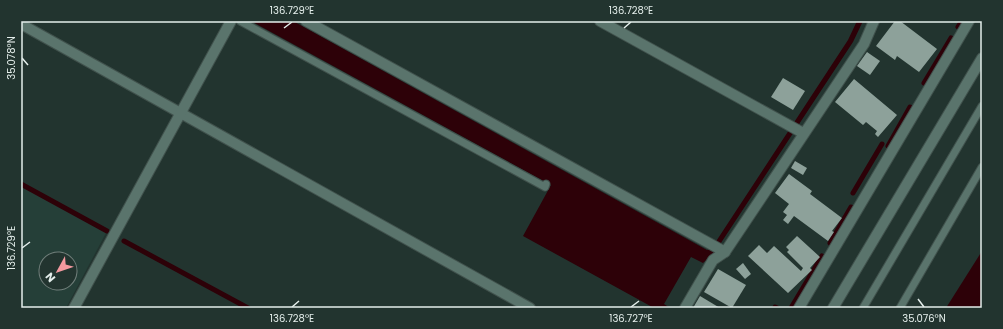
<svg xmlns="http://www.w3.org/2000/svg" width="1003" height="329" font-family="Poppins,sans-serif">
  <style>
    .built { fill: #253f38; fill-rule: evenodd }
    .water { fill: #2d0108 }
    .lines { fill: none; stroke-linecap: round; stroke-linejoin: round }
    .stream { stroke: #2d0108; stroke-width: 5 }
    .building { fill: #8da19a }
    .service-casing { stroke: #41524d; stroke-width: 9 }
    .minor-casing { stroke: #41524d; stroke-width: 12 }
    .tertiary-casing { stroke: #41524d; stroke-width: 12 }
    .service { stroke: #5a746c; stroke-width: 7 }
    .minor { stroke: #5a746c; stroke-width: 10 }
    .tertiary { stroke: #5a746c; stroke-width: 10 }
    .ticks { fill: none; stroke: #e4eeeb; stroke-width: 1.5 }
    .neatline { fill: none; stroke: #e4eeeb; stroke-width: 1.5 }
    .ticks-label { font-size: 10px; text-anchor: middle; fill: #e4eeeb }
  </style>
  <rect width="100%" height="100%" fill="#22342f"/>
  <path class="built" d="M21,184l86,47 -41,77h-45zM46,259h24v24h-24z"/>
  <g class="water">
    <path d="M251,21h42l414,229 4,-1 137,-209 9,-19h6l-10,21 -138,210 -12,11 -12,-6 -27,47 6,4h-16l-131,-72 28,-51z"/>
    <path d="M982,251v57h-36z"/>
  </g>
  <g class="lines">
    <g class="stream">
      <path d="M958,27l4,-6"/>
      <path d="M924,83l27,-45"/>
      <path d="M888,146l22,-39"/>
      <path d="M21,184l86,47"/>
      <path d="M853,193l29,-49"/>
      <path d="M124,241l124,67"/>
      <path d="M830,243l21,-36"/>
      <path d="M775,307l2,1"/>
      <path d="M791,308l31,-52"/>
    </g>
  </g>
  <g class="building">
    <path d="M895,21h5l37,28 -18,23 -22,-16 -2,4 -19,-14z"/>
    <path d="M867,52l13,9 -10,14 -13,-9z"/>
    <path d="M783,78l22,13 -12,19 -22,-13z"/>
    <path d="M854,79l43,36 -19,22 -3,-3 2,-3 -11,-9 -3,3 -28,-23z"/>
    <path d="M795,161l12,7 -4,7 -12,-7z"/>
    <path d="M789,174l23,17 -2,3 32,24 -10,13 2,1 -6,9 -34,-25 -6,8 -5,-4 4,-5 -4,-3 6,-8 -14,-11z"/>
    <path d="M797,236l23,21 -10,11 2,2 -24,23 -40,-37 11,-11 8,8 7,-7 27,25 2,-3 -16,-16 2,-2 -3,-3z"/>
    <path d="M743,263l8,11 -6,5 -9,-10z"/>
    <path d="M718,269l28,16 -14,23 -28,-16z"/>
    <path d="M700,296l20,12h-27z"/>
  </g>
  <g class="lines">
    <g class="service-casing">
      <g id="service">
        <path d="M240,21l305,166 1,-3"/>
        <path d="M863,308l119,-202"/>
        <path d="M900,308l82,-141"/>
      </g>
    </g>
    <g class="minor-casing">
      <g id="minor">
        <path d="M306,21l419,231"/>
        <path d="M600,21l203,112"/>
        <path d="M21,24l509,284"/>
        <path d="M685,308l28,-48 12,-8 139,-208 10,-23"/>
        <path d="M799,308l170,-287"/>
      </g>
    </g>
    <g class="tertiary-casing">
      <g id="tertiary">
        <path d="M74,308l157,-287"/>
        <path d="M833,308l149,-250"/>
      </g>
    </g>
    <use href="#service" class="service"/>
    <use href="#minor" class="minor"/>
    <use href="#tertiary" class="tertiary"/>
  </g>
  <path class="ticks" d="M284,28l8,-6M624,28l7,-6M22,58l6,7M22,248l8,-6M918,299l6,8M292,307l7,-6M631,307l8,-6"/>
  <rect width="1003" height="329" fill="none" stroke="#22342f" stroke-width="44"/>
  <g transform="translate(58 271) rotate(230)"><circle r="19" fill="#22342f" stroke="#707e7a"/>
  <path d="M0-3L7 15L0 10L-7 15Z" fill="#f49aa0"/>
  <text y="-6" font-size="11" font-weight="bold" text-anchor="middle" fill="#e4eeeb">N</text>
  </g>
  <rect x="22" y="22" width="959" height="285" class="neatline"/>
  <g class="ticks-label">
    <text x="292" y="14">136.729°E</text>
    <text x="631" y="14">136.728°E</text>
    <text transform="translate(11 58) rotate(-90)" y="4">35.078°N</text>
    <text transform="translate(11 248) rotate(-90)" y="4">136.729°E</text>
    <text x="292" y="322">136.728°E</text>
    <text x="631" y="322">136.727°E</text>
    <text x="924" y="322">35.076°N</text>
  </g>
</svg>
